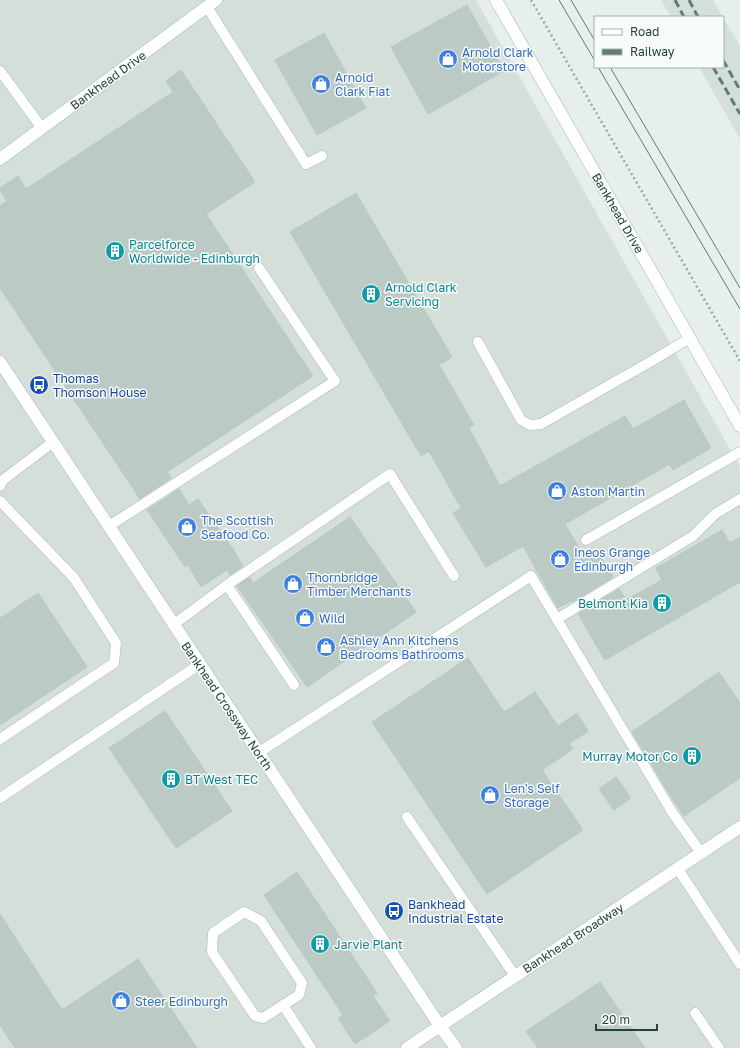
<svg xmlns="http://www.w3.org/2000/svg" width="740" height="1048" font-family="'Golos Text',sans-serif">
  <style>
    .built { fill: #d4dfda }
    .building { fill: #bbcac4; stroke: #b8c9c2 }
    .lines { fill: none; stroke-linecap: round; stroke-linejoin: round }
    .service-casing { stroke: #a8b8b2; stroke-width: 11 }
    .minor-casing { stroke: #a8b8b2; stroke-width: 13 }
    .tertiary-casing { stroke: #a8b8b2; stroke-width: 13 }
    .path { stroke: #86b3a5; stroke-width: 2.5; stroke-dasharray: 2 3; stroke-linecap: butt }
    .service { stroke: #fff; stroke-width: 10 }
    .minor { stroke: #fff; stroke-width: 12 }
    .tertiary { stroke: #fff; stroke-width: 12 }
    .tram { stroke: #5f7d75; stroke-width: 1 }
    .rail { stroke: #5f7d75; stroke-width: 3; stroke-dasharray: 8 4; stroke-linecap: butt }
    .labels { text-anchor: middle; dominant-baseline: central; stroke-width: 3; stroke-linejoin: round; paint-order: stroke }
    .shop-label { font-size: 12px; fill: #366cbe; stroke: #f7fbf9; text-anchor: start }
    .street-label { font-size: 12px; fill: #24423a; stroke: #f7fbf9 }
    .culture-label { font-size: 12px; fill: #0d838f; stroke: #f7fbf9; text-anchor: start }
    .transit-label { font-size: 12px; fill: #164399; stroke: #f7fbf9; text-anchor: start }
  </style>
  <rect width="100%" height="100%" fill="#e6efeb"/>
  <g class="built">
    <path d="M0,0h476l264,467v581h-740z"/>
    <path d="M661,0h52l27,46v93l-41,-72h24v-50h-52z"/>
  </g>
  <g class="building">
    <path d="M467,5l37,66 -76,43 -37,-67z"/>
    <path d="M324,33l42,75 -49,27 -42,-75z"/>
    <path d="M181,70l74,112 -49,32 107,162 -146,96 4,6 -31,21 -140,-211v-82l7,-5 -7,-11v-2l18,-12 8,13 147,-97 -7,-11z"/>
    <path d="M356,193l96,164 -13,8 35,60 -5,3 31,58 125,-70 8,13 51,-29 27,48 -38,22 -3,-6 -105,60 19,32 14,-4 15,25 -41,25 -1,-1 -13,7 -35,-62 -37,21 -33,-54 8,-5 -32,-57 -8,5 -131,-224z"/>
    <path d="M179,489l10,16 9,-6 35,50 10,17 -13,9 -3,-5 -26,17 -13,-22 -3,2 -38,-57z"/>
    <path d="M350,517l66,95 -109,75 -70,-101 13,-9 3,6z"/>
    <path d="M722,530l8,13 10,-6v45l-135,78 -27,-46 41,-25 7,11 36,-20 -6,-12z"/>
    <path d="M38,593l49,74 -87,58v-107z"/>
    <path d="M468,658l36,54 31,-20 23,34 19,-13 11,18 -19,13 4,5 -31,21 41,60 -96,64 -115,-172z"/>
    <path d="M719,672l21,31v75l-56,38 -17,-26 -35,-58z"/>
    <path d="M165,711l67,100 -56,37 -67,-100z"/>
    <path d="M616,777l15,21 -17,12 -15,-21z"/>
    <path d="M297,872l80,121 -4,3 17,25 -35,23 -17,-26 5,-3 -79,-120z"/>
    <path d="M0,914l62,96 76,-51 59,89h-182l-15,-23z"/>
    <path d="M600,982l45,66h-107l-12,-17z"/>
  </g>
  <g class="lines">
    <g class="service-casing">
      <g id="service">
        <path d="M207,7l99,157 16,-8"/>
        <path d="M0,71l42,57"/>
        <path d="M478,342l43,78 9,5 11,-1 109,-62 40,-24"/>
        <path d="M0,486l3,-6 50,-38"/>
        <path d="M0,501l74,77 42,65 -2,20 -114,76"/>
        <path d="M109,526l226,-145 -76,-113"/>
        <path d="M586,540l154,-88"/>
        <path d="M227,585l163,-111 64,102"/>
        <path d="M557,619l136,-83 22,-22 25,-15"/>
        <path d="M173,625l54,-40 67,100"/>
        <path d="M258,753l273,-177 141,236 29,41"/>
        <path d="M0,798l200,-134"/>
        <path d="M407,817l108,159"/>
        <path d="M678,869l62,95"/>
        <path d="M244,912l17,9 41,62 -3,12 -36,23 -8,-2 -43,-64 1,-19z"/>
        <path d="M283,1005l28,43"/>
        <path d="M695,1013l24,35"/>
      </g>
    </g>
    <g class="minor-casing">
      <g id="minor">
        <path d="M0,159l216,-159"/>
        <path d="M0,362l440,664 16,22"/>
        <path d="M407,1048l333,-221"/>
      </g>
    </g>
    <g class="tertiary-casing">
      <path id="tertiary" d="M496,0l244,426"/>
    </g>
    <path class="path" d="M531,0l209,361"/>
    <use href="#service" class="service"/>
    <use href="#minor" class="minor"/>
    <use href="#tertiary" class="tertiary"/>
    <g class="tram">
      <path d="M559,0l36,61"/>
      <path d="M571,0l24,41"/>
      <path d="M598,67l142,242"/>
      <path d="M610,67l130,221"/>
    </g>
    <g class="rail">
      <path d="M675,0l9,17"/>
      <path d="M689,0l9,17"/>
      <path d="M723,60l17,30"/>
      <path d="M713,67l27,47"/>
    </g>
  </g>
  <defs>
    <g id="shop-disc" transform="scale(1)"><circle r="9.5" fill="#3f7fe0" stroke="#f7fbf9"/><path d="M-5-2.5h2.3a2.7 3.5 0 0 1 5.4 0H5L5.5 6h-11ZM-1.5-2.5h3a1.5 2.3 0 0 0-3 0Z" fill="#fff"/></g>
    <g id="building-disc" transform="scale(1)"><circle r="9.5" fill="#0f9aa8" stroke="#f7fbf9"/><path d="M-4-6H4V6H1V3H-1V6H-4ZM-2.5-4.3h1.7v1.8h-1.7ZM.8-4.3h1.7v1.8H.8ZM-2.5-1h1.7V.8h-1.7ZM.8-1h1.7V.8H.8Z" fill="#fff"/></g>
    <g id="bus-disc" transform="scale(1)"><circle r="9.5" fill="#1a4fb4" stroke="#f7fbf9"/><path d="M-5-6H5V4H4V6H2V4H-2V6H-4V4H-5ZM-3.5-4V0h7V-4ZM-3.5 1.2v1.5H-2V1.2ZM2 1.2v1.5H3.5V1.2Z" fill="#fff"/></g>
  </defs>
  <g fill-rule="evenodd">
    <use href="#shop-disc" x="448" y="59"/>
    <use href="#shop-disc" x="321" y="84"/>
    <use href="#building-disc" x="115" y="251"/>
    <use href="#building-disc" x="371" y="294"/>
    <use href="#bus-disc" x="39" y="385"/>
    <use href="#shop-disc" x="557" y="491"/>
    <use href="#shop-disc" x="187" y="527"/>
    <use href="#shop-disc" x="560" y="559"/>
    <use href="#shop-disc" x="293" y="584"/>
    <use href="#building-disc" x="662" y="603"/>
    <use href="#shop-disc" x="305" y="618"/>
    <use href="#shop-disc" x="326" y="647"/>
    <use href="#building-disc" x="692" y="756"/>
    <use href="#building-disc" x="171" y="779"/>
    <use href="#shop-disc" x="490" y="795"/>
    <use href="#bus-disc" x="394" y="911"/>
    <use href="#building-disc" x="320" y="944"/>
    <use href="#shop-disc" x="121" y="1001"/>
  </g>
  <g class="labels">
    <g class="shop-label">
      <text x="462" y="52">Arnold Clark<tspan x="462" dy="14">Motorstore</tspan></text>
      <text x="335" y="77">Arnold<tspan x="335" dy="14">Clark Fiat</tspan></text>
      <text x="571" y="491">Aston Martin</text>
      <text x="201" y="520">The Scottish<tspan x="201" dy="14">Seafood Co.</tspan></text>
      <text x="574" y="552">Ineos Grange<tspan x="574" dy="14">Edinburgh</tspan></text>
      <text x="307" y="577">Thornbridge<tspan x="307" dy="14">Timber Merchants</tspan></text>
      <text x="319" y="618">Wild</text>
      <text x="340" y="640">Ashley Ann Kitchens<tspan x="340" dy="14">Bedrooms Bathrooms</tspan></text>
      <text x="504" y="788">Len's Self<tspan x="504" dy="14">Storage</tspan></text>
      <text x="135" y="1001">Steer Edinburgh</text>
    </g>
    <g class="street-label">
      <text transform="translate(108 80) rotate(-36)">Bankhead Drive</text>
      <text transform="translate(618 213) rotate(60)">Bankhead Drive</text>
      <text transform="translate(227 706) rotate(56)">Bankhead Crossway North</text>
      <text transform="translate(573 938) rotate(-33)">Bankhead Broadway</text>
    </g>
    <g class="culture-label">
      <text x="129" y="244">Parcelforce<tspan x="129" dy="14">Worldwide - Edinburgh</tspan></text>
      <text x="385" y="287">Arnold Clark<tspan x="385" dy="14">Servicing</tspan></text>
      <text x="648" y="603" text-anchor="end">Belmont Kia</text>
      <text x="678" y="756" text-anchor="end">Murray Motor Co</text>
      <text x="185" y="779">BT West TEC</text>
      <text x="334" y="944">Jarvie Plant</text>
    </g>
    <g class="transit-label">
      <text x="53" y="378">Thomas<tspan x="53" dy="14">Thomson House</tspan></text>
      <text x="408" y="904">Bankhead<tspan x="408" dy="14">Industrial Estate</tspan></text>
    </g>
  </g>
  <rect x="594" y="16" width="130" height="52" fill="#f7fbf9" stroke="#a3b1ad"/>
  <rect x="602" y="29" width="20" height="6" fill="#ffffff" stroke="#a3b1ad"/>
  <text x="630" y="36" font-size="12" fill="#24423a">Road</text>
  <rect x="602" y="49" width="20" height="6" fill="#5f7d75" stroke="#a3b1ad"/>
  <text x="630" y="56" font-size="12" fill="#24423a">Railway</text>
  <path d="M596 1024v6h61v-6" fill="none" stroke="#24423a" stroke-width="2"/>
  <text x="602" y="1024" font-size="12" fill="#24423a" stroke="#f7fbf9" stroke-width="3" paint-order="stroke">20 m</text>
</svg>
